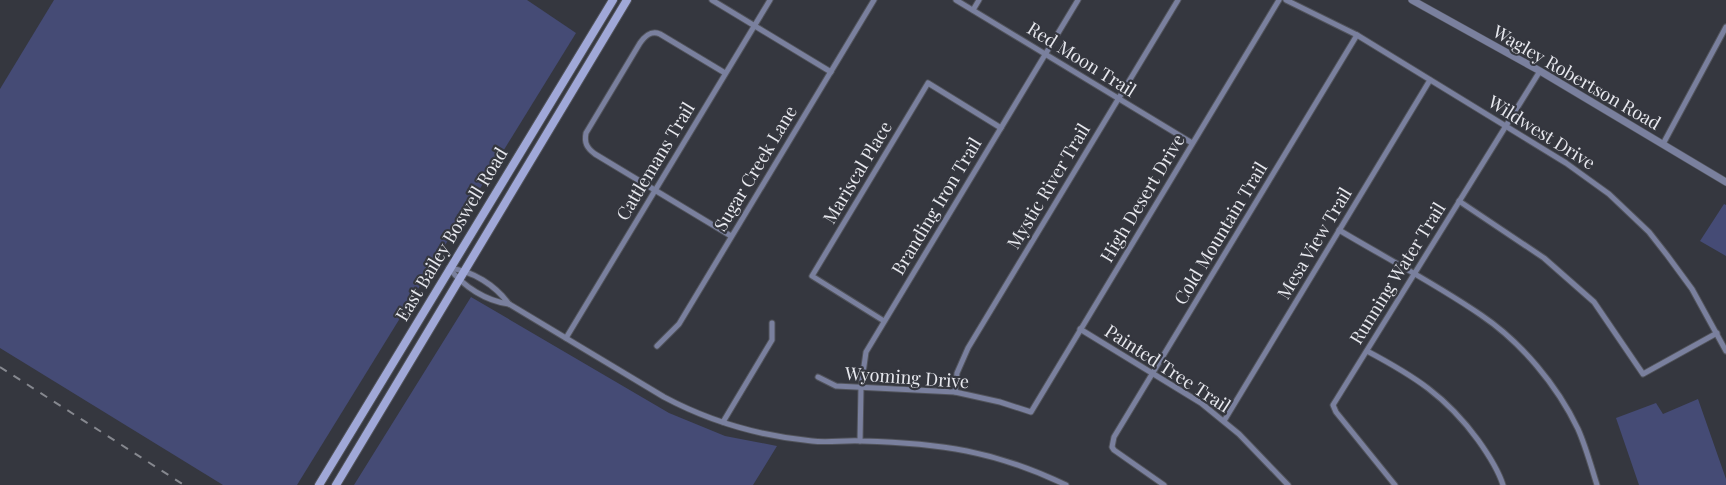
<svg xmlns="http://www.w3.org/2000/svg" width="1726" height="485" font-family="'Playfair Display',serif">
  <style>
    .grass { fill: #454b75 }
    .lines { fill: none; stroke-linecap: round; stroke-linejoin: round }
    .minor-casing { stroke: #51535b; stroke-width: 7 }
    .tertiary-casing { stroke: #51535b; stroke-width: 8 }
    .secondary-casing { stroke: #51535b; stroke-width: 10 }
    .minor { stroke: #7a809e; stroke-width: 5 }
    .tertiary { stroke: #7a809e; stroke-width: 7 }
    .secondary { stroke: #a0a8d8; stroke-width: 8 }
    .rail { stroke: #86888f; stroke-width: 2; stroke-dasharray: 8 8; stroke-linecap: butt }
    .labels { text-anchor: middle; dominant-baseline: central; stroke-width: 4.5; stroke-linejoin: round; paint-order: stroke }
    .street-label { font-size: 18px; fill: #e7e8ee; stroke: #35373f }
  </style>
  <rect width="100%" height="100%" fill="#35373f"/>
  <g class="grass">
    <path d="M54,0h473l49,33 -279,452h-74l-223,-137v-259z"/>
    <path d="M1724,204l2,1v51l-26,-15z"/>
    <path d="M471,297l198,116 56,23 52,10 -24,39h-399z"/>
    <path d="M1698,399l28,80v6h-87l-23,-67 40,-15 7,11z"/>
  </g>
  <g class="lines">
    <g class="minor-casing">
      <g id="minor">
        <path d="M712,0l119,72"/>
        <path d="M956,0l236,143"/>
        <path d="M1286,0l71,35 209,128 43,31 40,38 18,23 25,34 34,62"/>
        <path d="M973,10l6,-10"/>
        <path d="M725,73l-65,-39c-9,-4 -15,2 -20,9l-54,90c-2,10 1,15 9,21l136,82"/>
        <path d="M1663,144l63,-117"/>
        <path d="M1459,201l85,57 50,44 49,72 74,-41"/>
        <path d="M1339,230c47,28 97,54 142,85 40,27 76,70 97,114 8,18 13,37 19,56"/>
        <path d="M449,268c24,3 46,17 60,36l155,93c45,24 96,39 148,44 16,2 33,-1 50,0 77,2 134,10 204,44"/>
        <path d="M449,268c15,19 37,33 60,36"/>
        <path d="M884,321l-72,-45 116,-193 73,45"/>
        <path d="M1080,329l121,74 38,31 49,51"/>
        <path d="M566,338l204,-338"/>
        <path d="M657,346l22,-22 195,-324"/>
        <path d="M1367,351c47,25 79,45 111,89 10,14 20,29 25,45"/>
        <path d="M818,377l18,9 119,6 45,10 31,10 248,-412"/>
        <path d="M955,392l2,-19 11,-25 210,-348"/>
        <path d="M1224,421l206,-341"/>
        <path d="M723,422l49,-82v-17"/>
        <path d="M860,441l1,-54 5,-35 212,-352"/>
        <path d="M1164,485l-50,-35 -2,-3 2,-10 243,-402"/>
        <path d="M1395,485l-59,-73 -3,-7 207,-334"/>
      </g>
    </g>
    <g class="tertiary-casing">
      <path id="tertiary" d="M1412,0l128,71 186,111"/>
    </g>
    <g class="secondary-casing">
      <g id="secondary">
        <path d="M319,485l294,-485"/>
        <path d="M336,485l291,-485"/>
      </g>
    </g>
    <use href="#minor" class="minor"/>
    <use href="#tertiary" class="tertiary"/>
    <use href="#secondary" class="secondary"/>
    <path class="rail" d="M0,367l184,118"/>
  </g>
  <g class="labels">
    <g class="street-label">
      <text transform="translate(1082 59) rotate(32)">Red Moon Trail</text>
      <text transform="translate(1577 77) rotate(30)">Wagley Robertson Road</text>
      <text transform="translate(1542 132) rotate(32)">Wildwest Drive</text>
      <text transform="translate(655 161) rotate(-59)">Cattlemans Trail</text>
      <text transform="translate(755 168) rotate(-59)">Sugar Creek Lane</text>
      <text transform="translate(857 172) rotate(-59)">Mariscal Place</text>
      <text transform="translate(1048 186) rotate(-59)">Mystic River Trail</text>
      <text transform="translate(1142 198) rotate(-59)">High Desert Drive</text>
      <text transform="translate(936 206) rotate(-59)">Branding Iron Trail</text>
      <text transform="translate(1220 233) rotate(-59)">Cold Mountain Trail</text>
      <text transform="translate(451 234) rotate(-59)">East Bailey Boswell Road</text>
      <text transform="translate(1314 243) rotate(-59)">Mesa View Trail</text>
      <text transform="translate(1397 273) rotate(-58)">Running Water Trail</text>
      <text transform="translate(1168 368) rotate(33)">Painted Tree Trail</text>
      <text transform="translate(907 377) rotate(4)">Wyoming Drive</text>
    </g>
  </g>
</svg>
